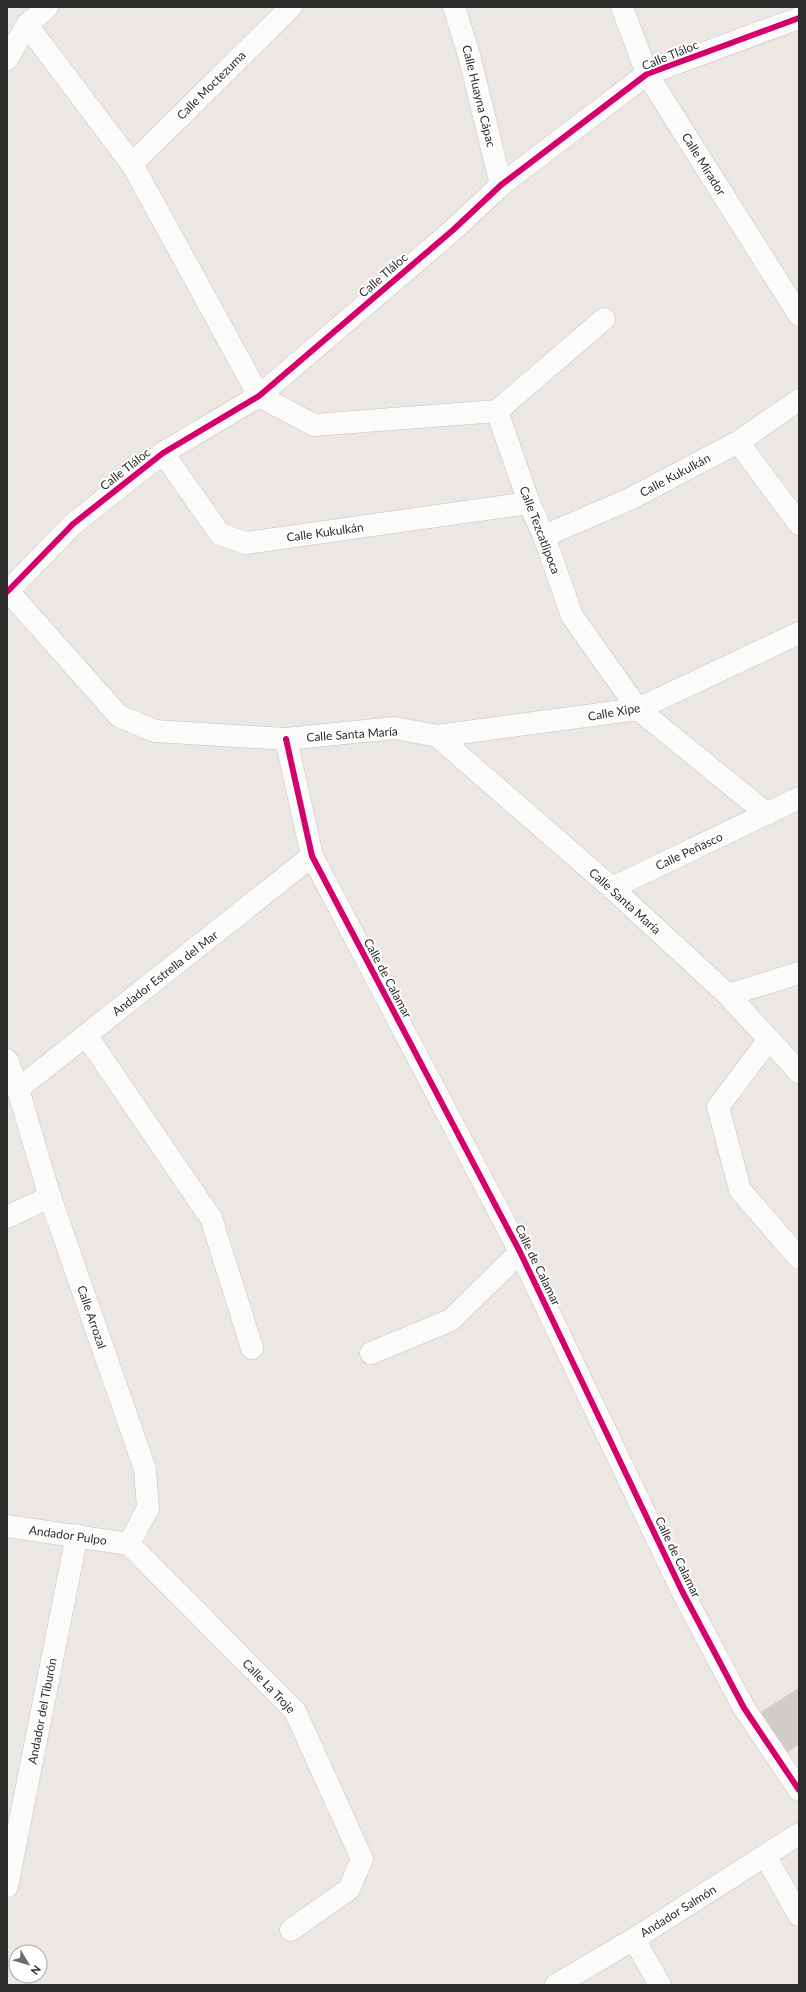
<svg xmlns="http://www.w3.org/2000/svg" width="806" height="1992" font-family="Lato,sans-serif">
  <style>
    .building { fill: #d0cdc9; stroke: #d6d3ce }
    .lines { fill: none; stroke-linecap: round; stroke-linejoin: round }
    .minor-casing { stroke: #c4c3c3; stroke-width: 23 }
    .minor { stroke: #fcfbfb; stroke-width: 22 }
    .cycleway-casing { stroke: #fff; stroke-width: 8 }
    .cycleway { stroke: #d6006c; stroke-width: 6 }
    .labels { text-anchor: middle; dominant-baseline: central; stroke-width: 4; stroke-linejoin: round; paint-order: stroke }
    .street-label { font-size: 12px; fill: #2c2c2c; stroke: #fff }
  </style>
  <rect width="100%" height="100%" fill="#ebe7e2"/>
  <path class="building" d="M799,1688v56l-15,11 -24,-42z"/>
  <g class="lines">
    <g class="minor-casing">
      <g id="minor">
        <path d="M454,7l15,48 32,130"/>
        <path d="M622,7l25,67 152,241"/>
        <path d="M27,25l105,139 127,232 55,29 183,-14"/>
        <path d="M7,59l20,-34 20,-18"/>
        <path d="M132,164l159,-157"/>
        <path d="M497,411l32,92 15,33 28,80 66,93 129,105"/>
        <path d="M497,411l107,-92"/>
        <path d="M738,442l61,82"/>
        <path d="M163,453l57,81 26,9 283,-40"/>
        <path d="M544,536l86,-37 108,-57 61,-42"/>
        <path d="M8,591l111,125 36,15 131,8 109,-11 42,8 175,152 116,107 71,77"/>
        <path d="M7,592l66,-68 90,-71 96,-57 194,-166 48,-45 146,-111 152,-56"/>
        <path d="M437,736l201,-27 161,-76"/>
        <path d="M286,739l26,117 208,396 162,339 62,117 55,82"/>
        <path d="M612,888l187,-90"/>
        <path d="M728,995l71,-22"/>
        <path d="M86,1035l125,183 41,130"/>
        <path d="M769,1039l-51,68 22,83 59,68"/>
        <path d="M7,1060l11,29 32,108 95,272 3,39 -19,36"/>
        <path d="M18,1089l294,-233"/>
        <path d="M7,1217l43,-20"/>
        <path d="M371,1353l80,-33 69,-68"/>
        <path d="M7,1526l122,18"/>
        <path d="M129,1544l166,167 67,148 -13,30 -58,41"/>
        <path d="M766,1857l33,58"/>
        <path d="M7,1886l70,-351"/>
        <path d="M634,1939l26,46"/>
        <path d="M556,1985l78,-46 165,-105"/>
      </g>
    </g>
    <use href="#minor" class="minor"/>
    <g class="cycleway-casing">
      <g id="cycleway">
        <path d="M7,592l66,-68 90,-71 96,-57 194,-166 48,-45 146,-111 152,-56"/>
        <path d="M286,739l26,117 208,396 162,339 62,117 55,82"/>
      </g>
    </g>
    <use href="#cycleway" class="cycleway"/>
  </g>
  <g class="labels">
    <g class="street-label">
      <text transform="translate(670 55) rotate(-22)">Calle Tláloc</text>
      <text transform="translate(211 85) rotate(-45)">Calle Moctezuma</text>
      <text transform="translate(479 96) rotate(76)">Calle Huayna Cápac</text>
      <text transform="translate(704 164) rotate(58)">Calle Mirador</text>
      <text transform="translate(383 275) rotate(-41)">Calle Tláloc</text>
      <text transform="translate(125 469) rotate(-38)">Calle Tláloc</text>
      <text transform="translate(675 475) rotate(-28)">Calle Kukulkán</text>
      <text transform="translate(540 530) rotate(69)">Calle Tezcatlipoca</text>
      <text transform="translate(325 532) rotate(-8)">Calle Kukulkán</text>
      <text transform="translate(614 712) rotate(-10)">Calle Xipe</text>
      <text transform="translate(352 734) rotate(-4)">Calle Santa María</text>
      <text transform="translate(689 851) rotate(-25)">Calle Peñasco</text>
      <text transform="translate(625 901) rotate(42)">Calle Santa María</text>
      <text transform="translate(165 973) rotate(-38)">Andador Estrella del Mar</text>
      <text transform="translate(388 978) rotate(62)">Calle de Calamar</text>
      <text transform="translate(538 1265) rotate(64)">Calle de Calamar</text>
      <text transform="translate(92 1317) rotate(71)">Calle Arrozal</text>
      <text transform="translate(68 1535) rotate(8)">Andador Pulpo</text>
      <text transform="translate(678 1557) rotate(64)">Calle de Calamar</text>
      <text transform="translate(269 1686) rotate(46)">Calle La Troje</text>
      <text transform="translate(42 1711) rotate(-79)">Andador del Tiburón</text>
      <text transform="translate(678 1911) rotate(-32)">Andador Salmón</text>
    </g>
  </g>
  <rect width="806" height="1992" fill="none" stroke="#2c2c2c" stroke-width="16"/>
  <g transform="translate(28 1964) rotate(128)"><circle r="19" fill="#ffffff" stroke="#ababab"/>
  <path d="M0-3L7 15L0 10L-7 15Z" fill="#6f6d6c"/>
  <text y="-6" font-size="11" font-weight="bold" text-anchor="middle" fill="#2c2c2c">N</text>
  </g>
</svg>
